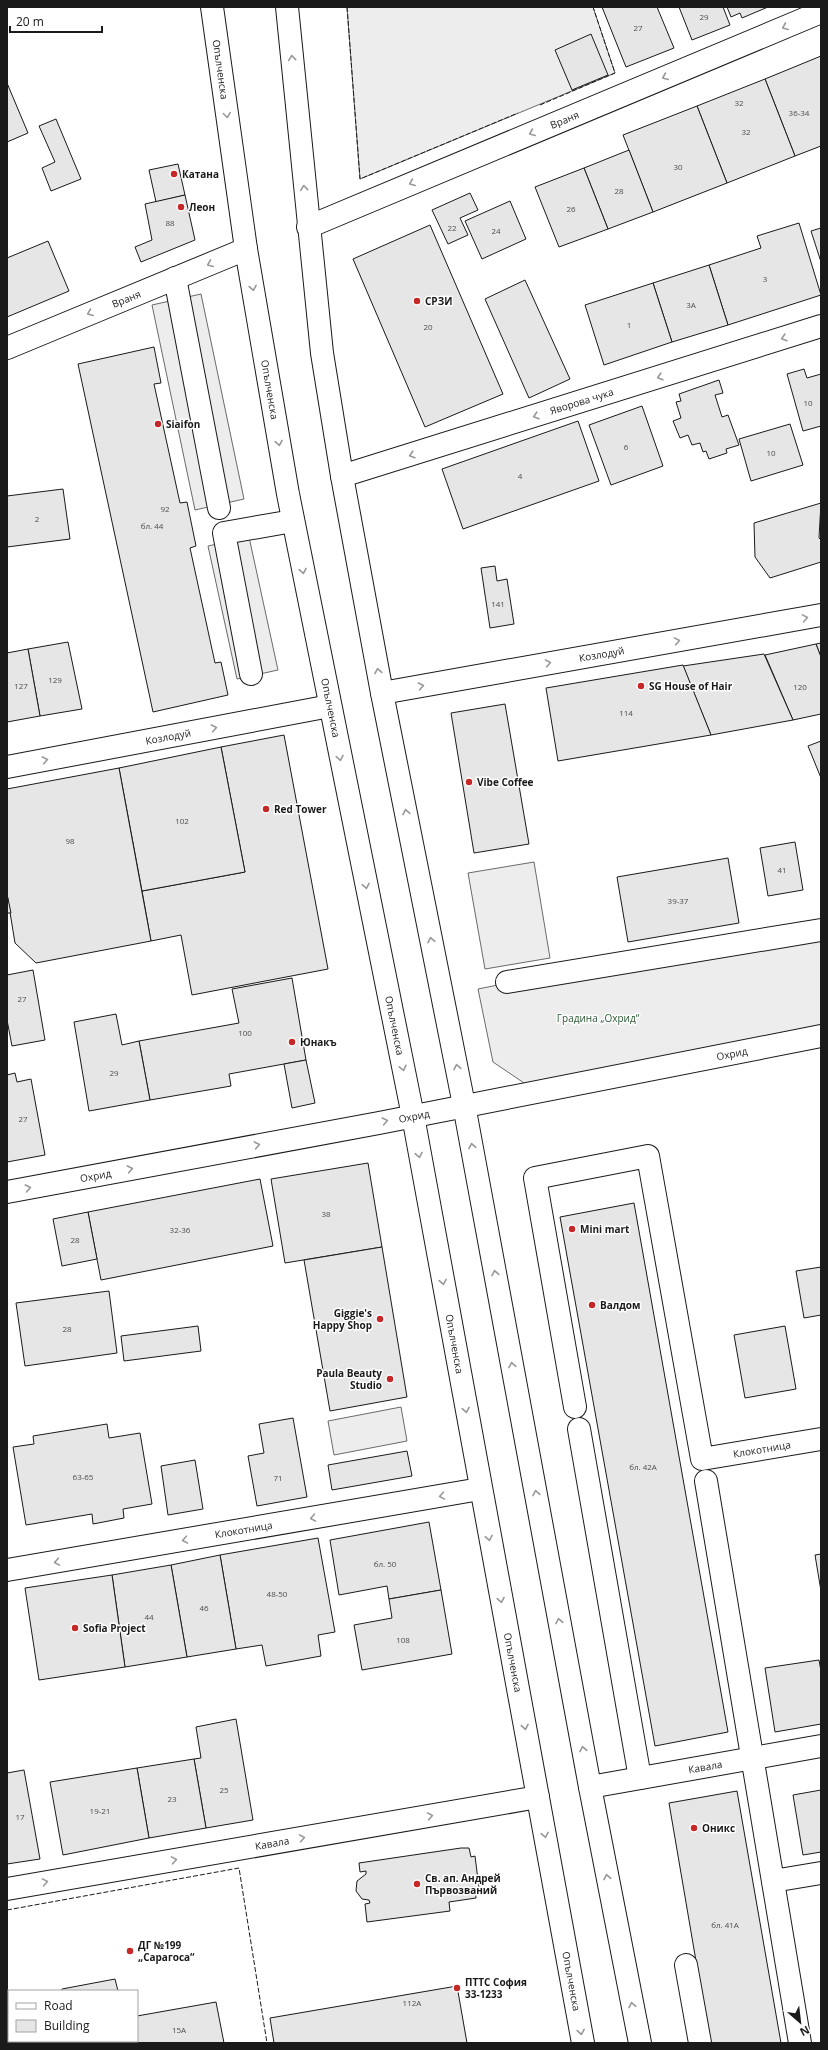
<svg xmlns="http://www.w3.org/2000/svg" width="828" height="2050" font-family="'Open Sans',sans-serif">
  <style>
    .built { fill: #ededed; stroke: #6a6a6a }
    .building { fill: #e6e6e6; stroke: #1a1a1a }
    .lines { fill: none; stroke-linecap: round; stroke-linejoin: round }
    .minor-casing { stroke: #1a1a1a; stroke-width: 24 }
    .major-casing { stroke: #1a1a1a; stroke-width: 24 }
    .minor { stroke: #fff; stroke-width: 22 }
    .major { stroke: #fff; stroke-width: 22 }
    .fence { stroke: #1a1a1a; stroke-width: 1; stroke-dasharray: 5 2; stroke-linecap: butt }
    .oneway { stroke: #989898 }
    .poi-dot { fill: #c62828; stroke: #fff; stroke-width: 1.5 }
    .labels { text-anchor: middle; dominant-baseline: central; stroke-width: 3; stroke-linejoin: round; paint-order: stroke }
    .number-label { font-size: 8px; fill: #4d4d4d }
    .street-label { font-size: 10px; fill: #1a1a1a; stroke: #fff }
    .poi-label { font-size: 10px; font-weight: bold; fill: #1a1a1a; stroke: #fff; text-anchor: start }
    .park-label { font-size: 10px; fill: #2b5a34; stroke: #fff }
  </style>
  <rect width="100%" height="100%" fill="#fff"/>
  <g class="built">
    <path d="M347,7h246l22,66 -255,106z"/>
    <path d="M201,294l43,205 -49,11 -43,-205z"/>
    <path d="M249,537l29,133 -41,9 -29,-133z"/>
    <path d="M534,862l16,96 -65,11 -17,-96z"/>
    <path d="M821,920v105l-294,60 -34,-23 -15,-73z"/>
    <path d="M401,1407l6,34 -73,14 -6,-34z"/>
  </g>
  <g class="building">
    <path d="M602,7h55l17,41 -48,19z"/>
    <path d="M679,7h44l7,18 -38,15z"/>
    <path d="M727,7h41l-26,11 -2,-5 -9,4z"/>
    <path d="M591,34l17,41 -36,15 -17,-40z"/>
    <path d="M821,56v90l-26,10 -30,-77z"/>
    <path d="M765,79l30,77 -68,27 -30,-77z"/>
    <path d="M7,83l21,50 -21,9z"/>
    <path d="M697,106l30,77 -74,29 -30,-77z"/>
    <path d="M56,119l25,60 -30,12 -9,-23 13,-6 -16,-36z"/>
    <path d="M629,150l24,62 -45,17 -24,-61z"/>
    <path d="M178,164l7,31 -29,7 -7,-32z"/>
    <path d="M584,168l24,61 -49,18 -24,-60z"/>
    <path d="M470,193l8,17 -18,8 8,17 -20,9 -16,-34z"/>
    <path d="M185,195l10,45 -54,22 -6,-15 17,-7 -7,-36z"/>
    <path d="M510,201l16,38 -44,20 -17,-38z"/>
    <path d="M799,223l22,72 -93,30 -19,-60 52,-17 -4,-12z"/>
    <path d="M430,225l73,169 -78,33 -72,-168z"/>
    <path d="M821,228v34l-10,-31z"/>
    <path d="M48,241l21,50 -62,26v-59z"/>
    <path d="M709,265l19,60 -56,17 -19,-59z"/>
    <path d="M525,280l45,99 -41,19 -44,-99z"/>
    <path d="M653,283l19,59 -68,23 -19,-60z"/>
    <path d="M154,347l7,36 -7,1 26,119 7,-1 9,44 -6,2 25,115 6,-1 7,33 -75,17 -75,-348z"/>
    <path d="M804,369l3,9 14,-4v52l-18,5 -16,-57z"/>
    <path d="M719,380l4,13 -8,2 7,22 6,-2 11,30 -13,4 1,4 -18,6 -3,-8 -3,1 -3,-9 -8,2 -4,-10 -8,3 -7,-17 8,-3 -5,-16 5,-1 -2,-7z"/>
    <path d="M642,406l21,60 -52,19 -22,-60z"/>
    <path d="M578,421l21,60 -136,48 -21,-60z"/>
    <path d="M790,424l13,41 -52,16 -12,-42z"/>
    <path d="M63,489l7,50 -63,8v-51z"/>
    <path d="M821,503l-2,35 2,2v22l-51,16 -15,-21 -1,-34z"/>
    <path d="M495,566l2,15 10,-2 7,45 -24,4 -9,-60z"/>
    <path d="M68,642l14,67 -42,7 -12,-67z"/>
    <path d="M821,643v14l-5,-13z"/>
    <path d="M816,644l5,13v57l-28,6 -28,-65z"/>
    <path d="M28,649l12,67 -33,6v-69z"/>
    <path d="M764,654l29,66 -82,15 -28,-69z"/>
    <path d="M683,665l28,70 -153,26 -12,-73z"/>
    <path d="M505,704l24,140 -55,9 -23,-140z"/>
    <path d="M284,735l44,234 -136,26 -11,-60 -30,6 -9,-50 103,-19 -24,-125z"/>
    <path d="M821,741v37l-13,-32z"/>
    <path d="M221,747l24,125 -103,19 -23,-123z"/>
    <path d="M119,768l32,173 -115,22 -21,-20 -8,-49v-105z"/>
    <path d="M795,842l8,48 -35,6 -8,-48z"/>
    <path d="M728,858l11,65 -111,19 -11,-65z"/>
    <path d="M7,894l4,19h-4z"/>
    <path d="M33,970l12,70 -33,6 -5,-26v-45z"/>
    <path d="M292,978l14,82 -77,14 2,12 -81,14 -11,-59 100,-18 -7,-34z"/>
    <path d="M116,1014l6,31 17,-4 11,59 -61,11 -15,-89z"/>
    <path d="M306,1060l9,43 -23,5 -8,-44z"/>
    <path d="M15,1073l2,9 14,-3 14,76 -38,7v-87z"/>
    <path d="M368,1163l14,84 -97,16 -14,-84z"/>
    <path d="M260,1179l13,67 -172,34 -13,-68z"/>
    <path d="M634,1203l94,529 -73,14 -95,-529z"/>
    <path d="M88,1212l9,47 -35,7 -9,-47z"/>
    <path d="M382,1247l25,150 -77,14 -26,-151z"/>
    <path d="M821,1267v48l-17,3 -8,-47z"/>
    <path d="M109,1291l8,62 -92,13 -9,-63z"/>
    <path d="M198,1326l3,25 -77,10 -3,-25z"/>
    <path d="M785,1326l11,63 -51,9 -11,-63z"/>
    <path d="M293,1418l14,79 -50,9 -9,-50 16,-3 -5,-29z"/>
    <path d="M107,1424l2,14 31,-5 12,71 -29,5 1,9 -31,6 -1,-10 -66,11 -13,-78 21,-3 -1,-8z"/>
    <path d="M407,1451l5,25 -80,14 -4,-25z"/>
    <path d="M195,1460l8,49 -35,6 -7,-49z"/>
    <path d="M429,1522l12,68 -52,9 -2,-13 -48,9 -9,-55z"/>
    <path d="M318,1538l17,94 -17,3 3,21 -55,10 -4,-21 -26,4 -16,-94z"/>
    <path d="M821,1554v37l-6,-36z"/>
    <path d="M220,1555l16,94 -49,8 -16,-92z"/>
    <path d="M171,1565l16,92 -62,10 -13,-92z"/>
    <path d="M112,1575l13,92 -86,13 -14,-92z"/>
    <path d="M441,1590l11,64 -90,16 -8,-45 38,-7 -3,-19z"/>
    <path d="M819,1660l2,11v53l-46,8 -10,-64z"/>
    <path d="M236,1719l17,101 -47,8 -12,-69 7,-1 -5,-31z"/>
    <path d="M194,1759l12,69 -57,10 -12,-70z"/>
    <path d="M137,1768l12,70 -86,17 -13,-73z"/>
    <path d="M24,1770l16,89 -33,5v-91z"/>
    <path d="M821,1790v62l-18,3 -10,-60z"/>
    <path d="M737,1791l44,252h-71l-41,-240z"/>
    <path d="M461,1848h8l2,9 4,-1 4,32 -4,1 1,9 -27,4 1,9 -83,11 -2,-18 5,-1 -1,-3 -7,-1 -6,-8 1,-10 9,-7v-3l-6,1 -1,-9z"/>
    <path d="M115,1979l3,12h-56v-2z"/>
    <path d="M457,1986l10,57h-193l-4,-25z"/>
    <path d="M9,1998v43h128v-25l79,-14 8,41h-217v-44z"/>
  </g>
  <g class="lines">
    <g class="minor-casing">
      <g id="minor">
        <path id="s1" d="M308,227l513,-215"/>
        <path d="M175,278l44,230"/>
        <path id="s2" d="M7,348l239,-99"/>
        <path id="s3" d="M342,476l479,-150"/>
        <path d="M251,674l-27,-141 69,-12"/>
        <path id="s4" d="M382,693l439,-78"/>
        <path id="s5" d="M7,767l323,-61"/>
        <path d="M507,982l314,-52"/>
        <path id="s6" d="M7,1192l372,-69 442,-87"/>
        <path id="s7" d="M575,1407l-40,-229 113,-22 54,303 119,-20"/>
        <path d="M579,1429l61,349"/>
        <path d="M706,1481l94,562"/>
        <path id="s8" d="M7,1570l473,-81"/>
        <path id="s9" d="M590,1787l231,-41"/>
        <path d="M773,1881l48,-8"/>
        <path id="s10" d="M7,1889l531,-92"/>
        <path d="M686,1965l14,78"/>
      </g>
    </g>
    <g class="major-casing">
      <g id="major">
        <path id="s11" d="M212,7l34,242 42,245 125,622 170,927"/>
        <path d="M287,7l35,346 20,123 40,217 82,412 126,682 50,256"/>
      </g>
    </g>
    <use href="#minor" class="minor"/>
    <use href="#major" class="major"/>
    <g class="fence">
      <path d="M347,7l13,172 158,-66"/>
      <path d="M540,105l75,-32 -22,-66"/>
      <path d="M7,1910l232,-42 28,175"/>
    </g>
  </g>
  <defs><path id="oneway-chevron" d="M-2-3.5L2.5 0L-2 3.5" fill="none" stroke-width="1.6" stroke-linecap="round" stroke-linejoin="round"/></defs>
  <g class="oneway">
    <use href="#oneway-chevron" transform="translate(785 27) rotate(157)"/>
    <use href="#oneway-chevron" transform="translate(292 58) rotate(-96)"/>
    <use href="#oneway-chevron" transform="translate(665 77) rotate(157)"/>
    <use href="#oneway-chevron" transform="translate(227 115) rotate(82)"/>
    <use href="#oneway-chevron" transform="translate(532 133) rotate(157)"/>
    <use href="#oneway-chevron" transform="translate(412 183) rotate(157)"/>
    <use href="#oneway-chevron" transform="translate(304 188) rotate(-96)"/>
    <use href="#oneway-chevron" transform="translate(210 264) rotate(157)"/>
    <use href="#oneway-chevron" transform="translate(253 288) rotate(80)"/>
    <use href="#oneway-chevron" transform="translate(90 313) rotate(158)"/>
    <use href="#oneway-chevron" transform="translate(784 338) rotate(163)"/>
    <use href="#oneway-chevron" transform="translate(660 377) rotate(163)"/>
    <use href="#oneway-chevron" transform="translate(536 416) rotate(163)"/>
    <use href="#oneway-chevron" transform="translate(279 443) rotate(80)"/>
    <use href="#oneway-chevron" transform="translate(412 455) rotate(163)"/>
    <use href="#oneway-chevron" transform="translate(303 571) rotate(79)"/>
    <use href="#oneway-chevron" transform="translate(805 618) rotate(-10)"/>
    <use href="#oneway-chevron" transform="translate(677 641) rotate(-10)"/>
    <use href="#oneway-chevron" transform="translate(548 663) rotate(-10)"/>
    <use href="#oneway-chevron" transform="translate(378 671) rotate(-100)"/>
    <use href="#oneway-chevron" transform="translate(421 686) rotate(-11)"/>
    <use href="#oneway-chevron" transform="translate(214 728) rotate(-11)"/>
    <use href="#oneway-chevron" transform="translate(340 758) rotate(79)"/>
    <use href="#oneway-chevron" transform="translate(45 760) rotate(-11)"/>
    <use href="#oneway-chevron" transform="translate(406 812) rotate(-101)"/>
    <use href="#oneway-chevron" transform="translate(366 886) rotate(79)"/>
    <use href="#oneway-chevron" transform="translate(431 940) rotate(-101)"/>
    <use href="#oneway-chevron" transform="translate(457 1067) rotate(-101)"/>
    <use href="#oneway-chevron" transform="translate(403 1068) rotate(78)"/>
    <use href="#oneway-chevron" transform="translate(385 1121) rotate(-11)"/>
    <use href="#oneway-chevron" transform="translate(257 1145) rotate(-11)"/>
    <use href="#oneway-chevron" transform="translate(472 1146) rotate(-100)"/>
    <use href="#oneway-chevron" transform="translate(419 1155) rotate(80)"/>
    <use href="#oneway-chevron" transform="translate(130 1169) rotate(-11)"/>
    <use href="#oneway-chevron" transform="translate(28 1188) rotate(-11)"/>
    <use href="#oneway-chevron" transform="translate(495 1273) rotate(-101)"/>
    <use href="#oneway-chevron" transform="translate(443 1282) rotate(80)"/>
    <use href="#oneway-chevron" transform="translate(512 1365) rotate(-100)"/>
    <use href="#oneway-chevron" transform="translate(466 1410) rotate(80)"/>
    <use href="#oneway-chevron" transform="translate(536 1493) rotate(-100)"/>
    <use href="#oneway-chevron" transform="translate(442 1496) rotate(170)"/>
    <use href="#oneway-chevron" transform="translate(313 1518) rotate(170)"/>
    <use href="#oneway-chevron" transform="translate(489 1538) rotate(79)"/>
    <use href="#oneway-chevron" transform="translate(185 1540) rotate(170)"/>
    <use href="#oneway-chevron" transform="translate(57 1562) rotate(170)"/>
    <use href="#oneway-chevron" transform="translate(501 1600) rotate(79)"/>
    <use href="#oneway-chevron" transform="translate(559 1621) rotate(-100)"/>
    <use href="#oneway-chevron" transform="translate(525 1727) rotate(79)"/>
    <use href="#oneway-chevron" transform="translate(583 1749) rotate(-100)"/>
    <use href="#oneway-chevron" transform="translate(430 1816) rotate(-10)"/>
    <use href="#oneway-chevron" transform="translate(545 1835) rotate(80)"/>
    <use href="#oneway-chevron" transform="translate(302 1838) rotate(-10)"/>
    <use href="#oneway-chevron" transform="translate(174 1860) rotate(-10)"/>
    <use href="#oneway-chevron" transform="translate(607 1877) rotate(-101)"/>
    <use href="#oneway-chevron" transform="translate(45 1882) rotate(-10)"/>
    <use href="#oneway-chevron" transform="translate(632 2005) rotate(-101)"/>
    <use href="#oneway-chevron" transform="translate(581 2032) rotate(80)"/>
  </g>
  <g class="poi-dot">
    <circle cx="174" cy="174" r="4"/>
    <circle cx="181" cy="207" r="4"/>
    <circle cx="417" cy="301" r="4"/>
    <circle cx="158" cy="424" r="4"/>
    <circle cx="641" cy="686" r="4"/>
    <circle cx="469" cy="782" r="4"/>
    <circle cx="266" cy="809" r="4"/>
    <circle cx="292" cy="1042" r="4"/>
    <circle cx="572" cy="1229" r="4"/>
    <circle cx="592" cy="1305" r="4"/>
    <circle cx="380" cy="1319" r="4"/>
    <circle cx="390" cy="1379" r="4"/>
    <circle cx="75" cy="1628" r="4"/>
    <circle cx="694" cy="1828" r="4"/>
    <circle cx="417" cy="1884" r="4"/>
    <circle cx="130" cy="1951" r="4"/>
    <circle cx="457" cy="1988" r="4"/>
  </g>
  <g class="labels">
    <g class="number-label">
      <text x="704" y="16">29</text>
      <text x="638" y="27">27</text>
      <text x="739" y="102">32</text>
      <text x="799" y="112">36-34</text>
      <text x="746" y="131">32</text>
      <text x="678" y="166">30</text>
      <text x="619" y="190">28</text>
      <text x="571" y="208">26</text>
      <text x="170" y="222">88</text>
      <text x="452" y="227">22</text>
      <text x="496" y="230">24</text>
      <text x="765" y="278">3</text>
      <text x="691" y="304">3А</text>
      <text x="629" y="324">1</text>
      <text x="428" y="326">20</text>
      <text x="808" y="402">10</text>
      <text x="626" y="446">6</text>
      <text x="771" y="452">10</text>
      <text x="520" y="475">4</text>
      <text x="165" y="508">92</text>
      <text x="37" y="518">2</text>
      <text x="152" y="525">бл. 44</text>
      <text x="498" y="603">141</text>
      <text x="55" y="679">129</text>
      <text x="21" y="685">127</text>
      <text x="800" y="686">120</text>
      <text x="626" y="712">114</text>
      <text x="182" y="820">102</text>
      <text x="70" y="840">98</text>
      <text x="782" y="869">41</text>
      <text x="678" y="900">39-37</text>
      <text x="22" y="998">27</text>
      <text x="245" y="1032">100</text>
      <text x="114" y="1072">29</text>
      <text x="23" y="1118">27</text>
      <text x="326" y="1213">38</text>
      <text x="180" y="1229">32-36</text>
      <text x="75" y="1239">28</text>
      <text x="67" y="1328">28</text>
      <text x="643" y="1466">бл. 42А</text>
      <text x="83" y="1476">63-65</text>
      <text x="278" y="1477">71</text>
      <text x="385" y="1563">бл. 50</text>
      <text x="277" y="1593">48-50</text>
      <text x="204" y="1607">46</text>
      <text x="149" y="1616">44</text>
      <text x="403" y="1639">108</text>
      <text x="224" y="1789">25</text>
      <text x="172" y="1798">23</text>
      <text x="100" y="1810">19-21</text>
      <text x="20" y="1816">17</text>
      <text x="725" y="1924">бл. 41А</text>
      <text x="412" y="2002">112А</text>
      <text x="179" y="2029">15А</text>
    </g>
    <g class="street-label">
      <text stroke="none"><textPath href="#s11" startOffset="63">Опълченска</textPath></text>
      <text stroke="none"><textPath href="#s1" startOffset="278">Враня</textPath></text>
      <text stroke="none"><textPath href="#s2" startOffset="129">Враня</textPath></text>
      <text stroke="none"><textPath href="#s11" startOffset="387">Опълченска</textPath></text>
      <text stroke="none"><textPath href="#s3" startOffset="251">Яворова чука</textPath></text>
      <text stroke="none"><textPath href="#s4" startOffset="223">Козлодуй</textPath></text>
      <text stroke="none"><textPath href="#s11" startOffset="711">Опълченска</textPath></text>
      <text stroke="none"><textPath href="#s5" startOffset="164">Козлодуй</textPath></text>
      <text stroke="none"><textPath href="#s11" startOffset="1035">Опълченска</textPath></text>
      <text stroke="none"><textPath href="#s6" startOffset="738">Охрид</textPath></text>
      <text stroke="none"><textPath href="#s6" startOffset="414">Охрид</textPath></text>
      <text stroke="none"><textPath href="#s6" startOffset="90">Охрид</textPath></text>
      <text stroke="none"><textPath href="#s11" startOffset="1359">Опълченска</textPath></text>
      <text stroke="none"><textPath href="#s7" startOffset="716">Клокотница</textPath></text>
      <text stroke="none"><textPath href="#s8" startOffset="240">Клокотница</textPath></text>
      <text stroke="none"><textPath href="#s11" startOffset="1683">Опълченска</textPath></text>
      <text stroke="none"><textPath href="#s9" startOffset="117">Кавала</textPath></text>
      <text stroke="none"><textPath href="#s10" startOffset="269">Кавала</textPath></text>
      <text stroke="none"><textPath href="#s11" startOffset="2007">Опълченска</textPath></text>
    </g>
    <g class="poi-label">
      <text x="182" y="174">Катана</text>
      <text x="189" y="207">Леон</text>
      <text x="425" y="301">СРЗИ</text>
      <text x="166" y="424">Siaifon</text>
      <text x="649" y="686">SG House of Hair</text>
      <text x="477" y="782">Vibe Coffee</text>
      <text x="274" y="809">Red Tower</text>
      <text x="300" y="1042">Юнакъ</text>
      <text x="580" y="1229">Mini mart</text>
      <text x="600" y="1305">Валдом</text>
      <text x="372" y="1313" text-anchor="end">Giggie's<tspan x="372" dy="12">Happy Shop</tspan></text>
      <text x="382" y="1373" text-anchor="end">Paula Beauty<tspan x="382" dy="12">Studio</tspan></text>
      <text x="83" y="1628">Sofia Project</text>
      <text x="702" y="1828">Оникс</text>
      <text x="425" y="1878">Св. ап. Андрей<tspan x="425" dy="12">Първозваний</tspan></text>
      <text x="138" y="1945">ДГ №199<tspan x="138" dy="12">„Сарагоса“</tspan></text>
      <text x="465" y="1982">ПТТС София<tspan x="465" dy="12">33-1233</tspan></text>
    </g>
    <g class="park-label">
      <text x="598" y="1018">Градина „Охрид“</text>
    </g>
  </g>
  <rect width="828" height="2050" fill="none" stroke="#1a1a1a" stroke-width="16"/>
  <rect x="8" y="1990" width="130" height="52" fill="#ffffff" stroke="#a3a3a3"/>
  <rect x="16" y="2003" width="20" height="6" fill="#ffffff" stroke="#a3a3a3"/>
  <text x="44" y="2010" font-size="12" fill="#1a1a1a">Road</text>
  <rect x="16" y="2020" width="20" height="12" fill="#e6e6e6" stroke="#a3a3a3"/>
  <text x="44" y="2030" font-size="12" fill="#1a1a1a">Building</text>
  <g transform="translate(800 2022) rotate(152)" stroke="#ffffff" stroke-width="3" paint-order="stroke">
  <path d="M0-3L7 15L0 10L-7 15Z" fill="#1a1a1a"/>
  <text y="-6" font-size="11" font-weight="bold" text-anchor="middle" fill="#1a1a1a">N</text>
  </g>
  <path d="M10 26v6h92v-6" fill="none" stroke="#1a1a1a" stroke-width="2"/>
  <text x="16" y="26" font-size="12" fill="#1a1a1a" stroke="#ffffff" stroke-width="3" paint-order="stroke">20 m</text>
</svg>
